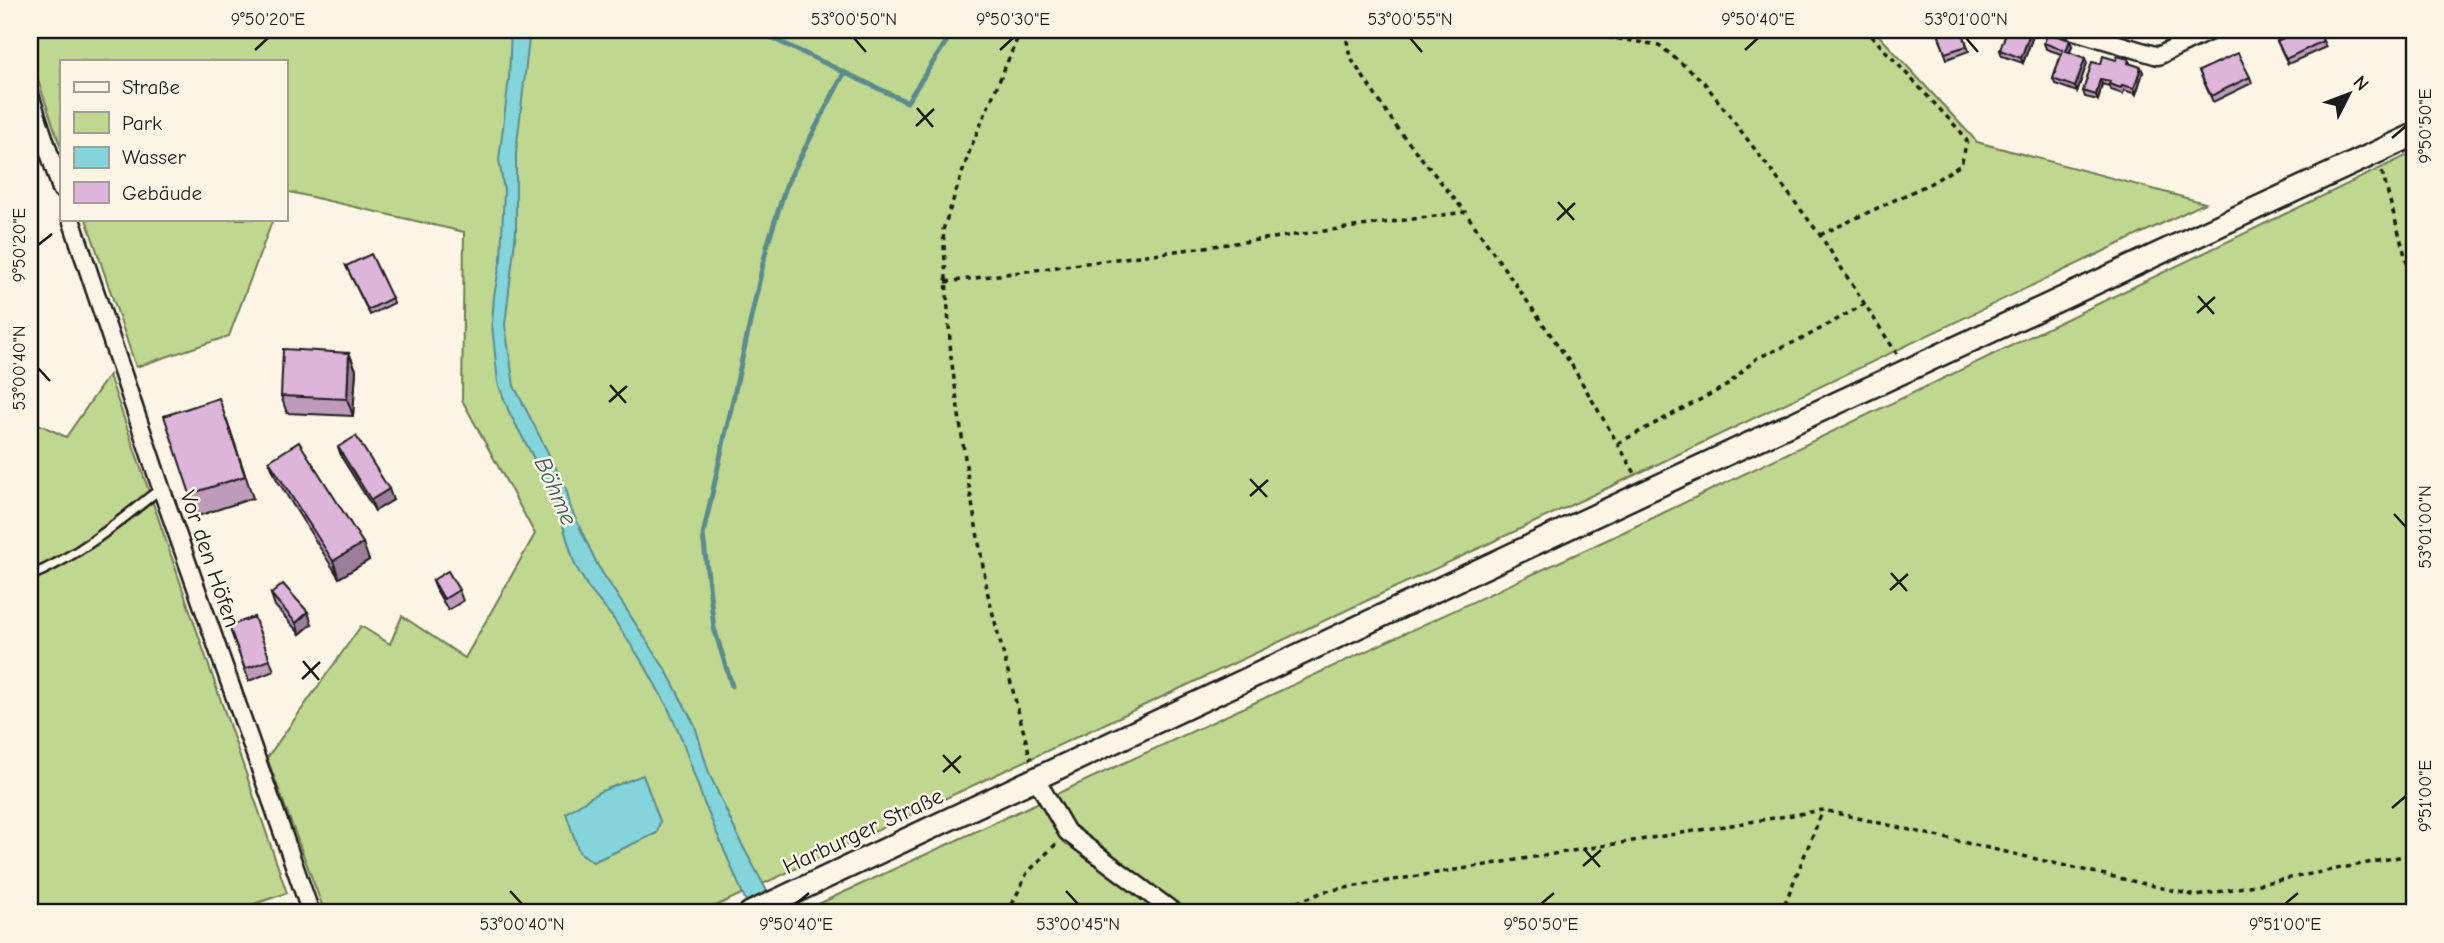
<svg xmlns="http://www.w3.org/2000/svg" width="2444" height="943" font-family="'Comic Neue',sans-serif">
  <style>
    .green { fill: #bfd78e; stroke: #6e7a55; stroke-width: 2 }
    .water { fill: #83d5db; stroke: #5a8b8f; stroke-width: 2 }
    .lines { fill: none; stroke-linecap: round; stroke-linejoin: round }
    .stream { stroke: #5a8b8f; stroke-width: 5 }
    .service-casing { stroke: #1c1c1c; stroke-width: 13 }
    .minor-casing { stroke: #1c1c1c; stroke-width: 21 }
    .secondary-casing { stroke: #1c1c1c; stroke-width: 26 }
    .path { stroke: #1c1c1c; stroke-width: 3.5; stroke-dasharray: 5 5; stroke-linecap: butt }
    .service { stroke: #fcf5e5; stroke-width: 8 }
    .minor { stroke: #fcf5e5; stroke-width: 16 }
    .secondary { stroke: #fcf5e5; stroke-width: 21 }
    .wall { fill: #be9bbb; stroke: #1c1c1c; stroke-width: 2 }
    .shaded-wall { fill: #9b7e99; stroke: #1c1c1c; stroke-width: 2 }
    .building { fill: #ddb4da; stroke: #1c1c1c; stroke-width: 2 }
    .ticks { fill: none; stroke: #1c1c1c; stroke-width: 2.5 }
    .labels { text-anchor: middle; dominant-baseline: central; stroke-width: 5; stroke-linejoin: round; paint-order: stroke }
    .street-label { font-size: 23px; fill: #1c1c1c; stroke: #fcf5e5 }
    .water-label { font-size: 24px; font-style: italic; fill: #405d5f; stroke: #fcf5e5 }
    .neatline { fill: none; stroke: #1c1c1c; stroke-width: 2.5 }
    .ticks-label { font-size: 18px; text-anchor: middle; fill: #1c1c1c }
  </style>
  <rect width="100%" height="100%" fill="#fcf5e5"/>
  <filter id="ink" filterUnits="userSpaceOnUse"><feTurbulence type="fractalNoise" baseFrequency=".0143" numOctaves="2"/><feDisplacementMap in="SourceGraphic" scale="14" xChannelSelector="R" yChannelSelector="G"/><feConvolveMatrix kernelMatrix="1 2 1 2 8 2 1 2 1" color-interpolation-filters="sRGB"/></filter>
  <g filter="url(#ink)">
    <g class="green">
      <path d="M30,30h1844l103,112 228,61 -589,281 -915,429h-376l-58,-155 94,-132 29,18 12,-28 63,42 70,-124 -73,-134 2,-168 -179,-41v-130h-224v87l-31,-91z"/>
      <path d="M2414,152v761h-1615l814,-376z"/>
      <path d="M86,219h187l-44,117 -93,31z"/>
      <path d="M109,375l178,518 -60,20h-197v-493l36,17z"/>
    </g>
    <g class="water">
      <path d="M511,30h19l-14,123v78l-11,94 9,61 52,102 5,21 27,57 69,106 28,54 14,47 31,68 39,72h-27l-7,-14 -41,-96 -23,-66 -13,-29 -23,-42 -32,-48 -24,-29 -14,-24 -21,-69 -45,-84 -11,-29 -6,-59 2,-28 7,-38 3,-68 -5,-30 10,-82z"/>
      <path d="M643,775l17,46 -3,12 -64,29 -14,-10 -13,-39 33,-21z"/>
    </g>
    <g class="lines">
      <g class="stream">
        <path d="M755,30l152,72 47,-72"/>
        <path d="M732,686l-18,-58 -11,-93 64,-289 20,-63 57,-110"/>
      </g>
      <g class="service-casing">
        <path id="service" d="M30,576c49,-20 90,-55 131,-88"/>
      </g>
      <g class="minor-casing">
        <g id="minor">
          <path d="M2071,30l87,26 54,-26"/>
          <path d="M30,95l31,94"/>
          <path d="M71,219l90,269 150,425"/>
          <path d="M1036,779l31,53 108,81"/>
        </g>
      </g>
      <g class="secondary-casing">
        <path id="secondary" d="M750,913l895,-421 769,-357"/>
      </g>
      <g class="path">
        <path d="M1021,30l-50,117 -28,83 8,127 17,123 20,115 43,165"/>
        <path d="M1345,30l5,27 47,71 68,84"/>
        <path d="M1558,30l101,15 44,36 117,154 77,119"/>
        <path d="M2382,172l32,116"/>
        <path d="M1820,235l111,-52 30,-18 6,-24 -6,-9 -95,-102"/>
        <path d="M946,282l519,-70 106,152 65,111"/>
        <path d="M1618,443l108,-57 31,-28 45,-19 63,-35"/>
        <path d="M1008,913l19,-40 29,-29"/>
        <path d="M1269,913l57,-22 497,-81 374,86 217,-42"/>
        <path d="M1781,913l42,-103"/>
      </g>
      <use href="#service" class="service"/>
      <use href="#minor" class="minor"/>
      <use href="#secondary" class="secondary"/>
    </g>
    <g class="wall">
      <path d="M1937,30h25l7,21 -22,8z"/>
      <path d="M2374,30h16l1,1 -13,6z"/>
      <path d="M2033,36l-10,27 -21,-7 -2,-6z"/>
      <path d="M2070,40l2,6 -2,6 17,11 -10,29 -22,-8 -2,-5 8,-25 -15,-5 -2,-6z"/>
      <path d="M2277,41h46l3,6 -38,17z"/>
      <path d="M2129,59l1,5 13,8 -7,22 -12,-4 -1,4 -12,-4 -2,-4 -7,-2 -4,16 -13,-3 -2,-6 18,-27 15,-4z"/>
      <path d="M2199,71l51,6 2,6 -39,19z"/>
      <path d="M346,266l46,32 2,5 -24,12z"/>
      <path d="M349,353l7,17 -3,46 -66,-3 -6,-17z"/>
      <path d="M227,420l26,78 -55,18 -8,-22z"/>
      <path d="M338,447l55,53 -18,11 -33,-53z"/>
      <path d="M269,461l100,99 -30,18 -63,-100z"/>
      <path d="M433,580l26,10 4,11 -15,9 -11,-19z"/>
      <path d="M271,594l41,30 -12,10 -25,-28z"/>
      <path d="M254,617l20,54 -25,10 -20,-55z"/>
    </g>
    <g class="shaded-wall">
      <path d="M2031,30l2,6 -10,27 -2,-5z"/>
      <path d="M2070,40l2,6 -4,10 -2,-5z"/>
      <path d="M2085,58l2,5 -10,29 -2,-5z"/>
      <path d="M2141,67l2,5 -7,22 -2,-6z"/>
      <path d="M2100,79l2,5 -4,16 -2,-5z"/>
      <path d="M349,353l7,17 -3,46 -6,-17z"/>
      <path d="M389,489l4,11 -18,11 -4,-11z"/>
      <path d="M363,543l6,17 -30,18 -6,-17z"/>
      <path d="M308,612l4,12 -12,10 -4,-11z"/>
    </g>
    <g class="building">
      <path d="M1937,30h25l5,16 -22,7z"/>
      <path d="M2007,30h24l-10,28 -21,-8z"/>
      <path d="M2295,30h23l5,11 -37,18 -9,-18 19,-9z"/>
      <path d="M2048,33l22,7 -4,11 19,7 -10,29 -22,-8 10,-29 -19,-7z"/>
      <path d="M2238,53l12,24 -39,19 -12,-25z"/>
      <path d="M2103,56l13,4 1,-4 12,3 -1,4 13,4 -7,21 -12,-3 -1,3 -12,-4 1,-3 -10,-2 -4,16 -13,-4 9,-29 9,2z"/>
      <path d="M371,254l21,44 -24,12 -22,-44z"/>
      <path d="M283,349l66,4 -2,46 -66,-3z"/>
      <path d="M219,398l26,78 -55,18 -26,-78z"/>
      <path d="M356,436l33,53 -18,11 -33,-53z"/>
      <path d="M299,442l64,101 -30,18 -64,-100z"/>
      <path d="M448,571l11,19 -15,9 -11,-19z"/>
      <path d="M283,584l25,28 -12,11 -25,-29z"/>
      <path d="M254,617l16,43 -25,9 -16,-43z"/>
      <path d="M269,909l2,4h-9z"/>
    </g>
  </g>
  <path class="ticks" d="M854,38l12,14M1410,38l12,14M1966,38l12,14M255,50l13,-12M1000,50l13,-12M1745,50l13,-12M917,108l16,19M916,126l18,-17M2392,138l14,-12M1558,202l16,18M1557,220l18,-17M38,245l14,-11M2198,296l16,18M2197,313l18,-16M38,368l12,13M610,385l16,18M609,402l18,-16M1250,479l17,18M1250,496l18,-16M2394,514l12,13M1891,573l16,18M1890,590l18,-16M303,661l16,19M302,679l18,-17M943,755l17,18M943,772l18,-16M2392,808l14,-12M1584,849l16,18M1583,866l18,-16M510,891l12,13M1066,891l12,13M796,904l13,-11M1541,904l13,-11M2285,904l13,-11"/>
  <g class="labels">
    <g class="street-label">
      <text transform="translate(210 559) rotate(71)">Vor den Höfen</text>
      <text transform="translate(863 831) rotate(-25)">Harburger Straße</text>
    </g>
    <g class="water-label">
      <text transform="translate(556 491) rotate(66)">Böhme</text>
    </g>
  </g>
  <rect width="2444" height="943" fill="none" stroke="#fcf5e5" stroke-width="77"/>
  <rect x="60" y="60" width="228" height="161" fill="#fcf5e5" stroke="#a29e95" stroke-width="2"/>
  <rect x="74" y="82" width="35" height="10" fill="#fcf5e5" stroke="#a29e95" stroke-width="2"/>
  <text x="122" y="94" font-size="21" fill="#1c1c1c">Straße</text>
  <rect x="74" y="112" width="35" height="21" fill="#bfd78e" stroke="#a29e95" stroke-width="2"/>
  <text x="122" y="130" font-size="21" fill="#1c1c1c">Park</text>
  <rect x="74" y="147" width="35" height="21" fill="#83d5db" stroke="#a29e95" stroke-width="2"/>
  <text x="122" y="164" font-size="21" fill="#1c1c1c">Wasser</text>
  <rect x="74" y="182" width="35" height="21" fill="#ddb4da" stroke="#a29e95" stroke-width="2"/>
  <text x="122" y="200" font-size="21" fill="#1c1c1c">Gebäude</text>
  <g transform="translate(2349 94) rotate(48)" stroke="#fcf5e5" stroke-width="5" paint-order="stroke">
  <path d="M0-5L12 26L0 18L-12 26Z" fill="#1c1c1c"/>
  <text y="-10" font-size="19" font-weight="bold" text-anchor="middle" fill="#1c1c1c">N</text>
  </g>
  <rect x="38" y="38" width="2368" height="866" class="neatline"/>
  <g class="ticks-label">
    <text x="268" y="25">9°50'20"E</text>
    <text x="854" y="25">53°00'50"N</text>
    <text x="1013" y="25">9°50'30"E</text>
    <text x="1410" y="25">53°00'55"N</text>
    <text x="1758" y="25">9°50'40"E</text>
    <text x="1966" y="25">53°01'00"N</text>
    <text transform="translate(2425 126) rotate(-90)" y="6">9°50'50"E</text>
    <text transform="translate(19 245) rotate(-90)" y="6">9°50'20"E</text>
    <text transform="translate(19 368) rotate(-90)" y="6">53°00'40"N</text>
    <text transform="translate(2425 527) rotate(-90)" y="6">53°01'00"N</text>
    <text transform="translate(2425 796) rotate(-90)" y="6">9°51'00"E</text>
    <text x="522" y="930">53°00'40"N</text>
    <text x="796" y="930">9°50'40"E</text>
    <text x="1078" y="930">53°00'45"N</text>
    <text x="1541" y="930">9°50'50"E</text>
    <text x="2285" y="930">9°51'00"E</text>
  </g>
</svg>
